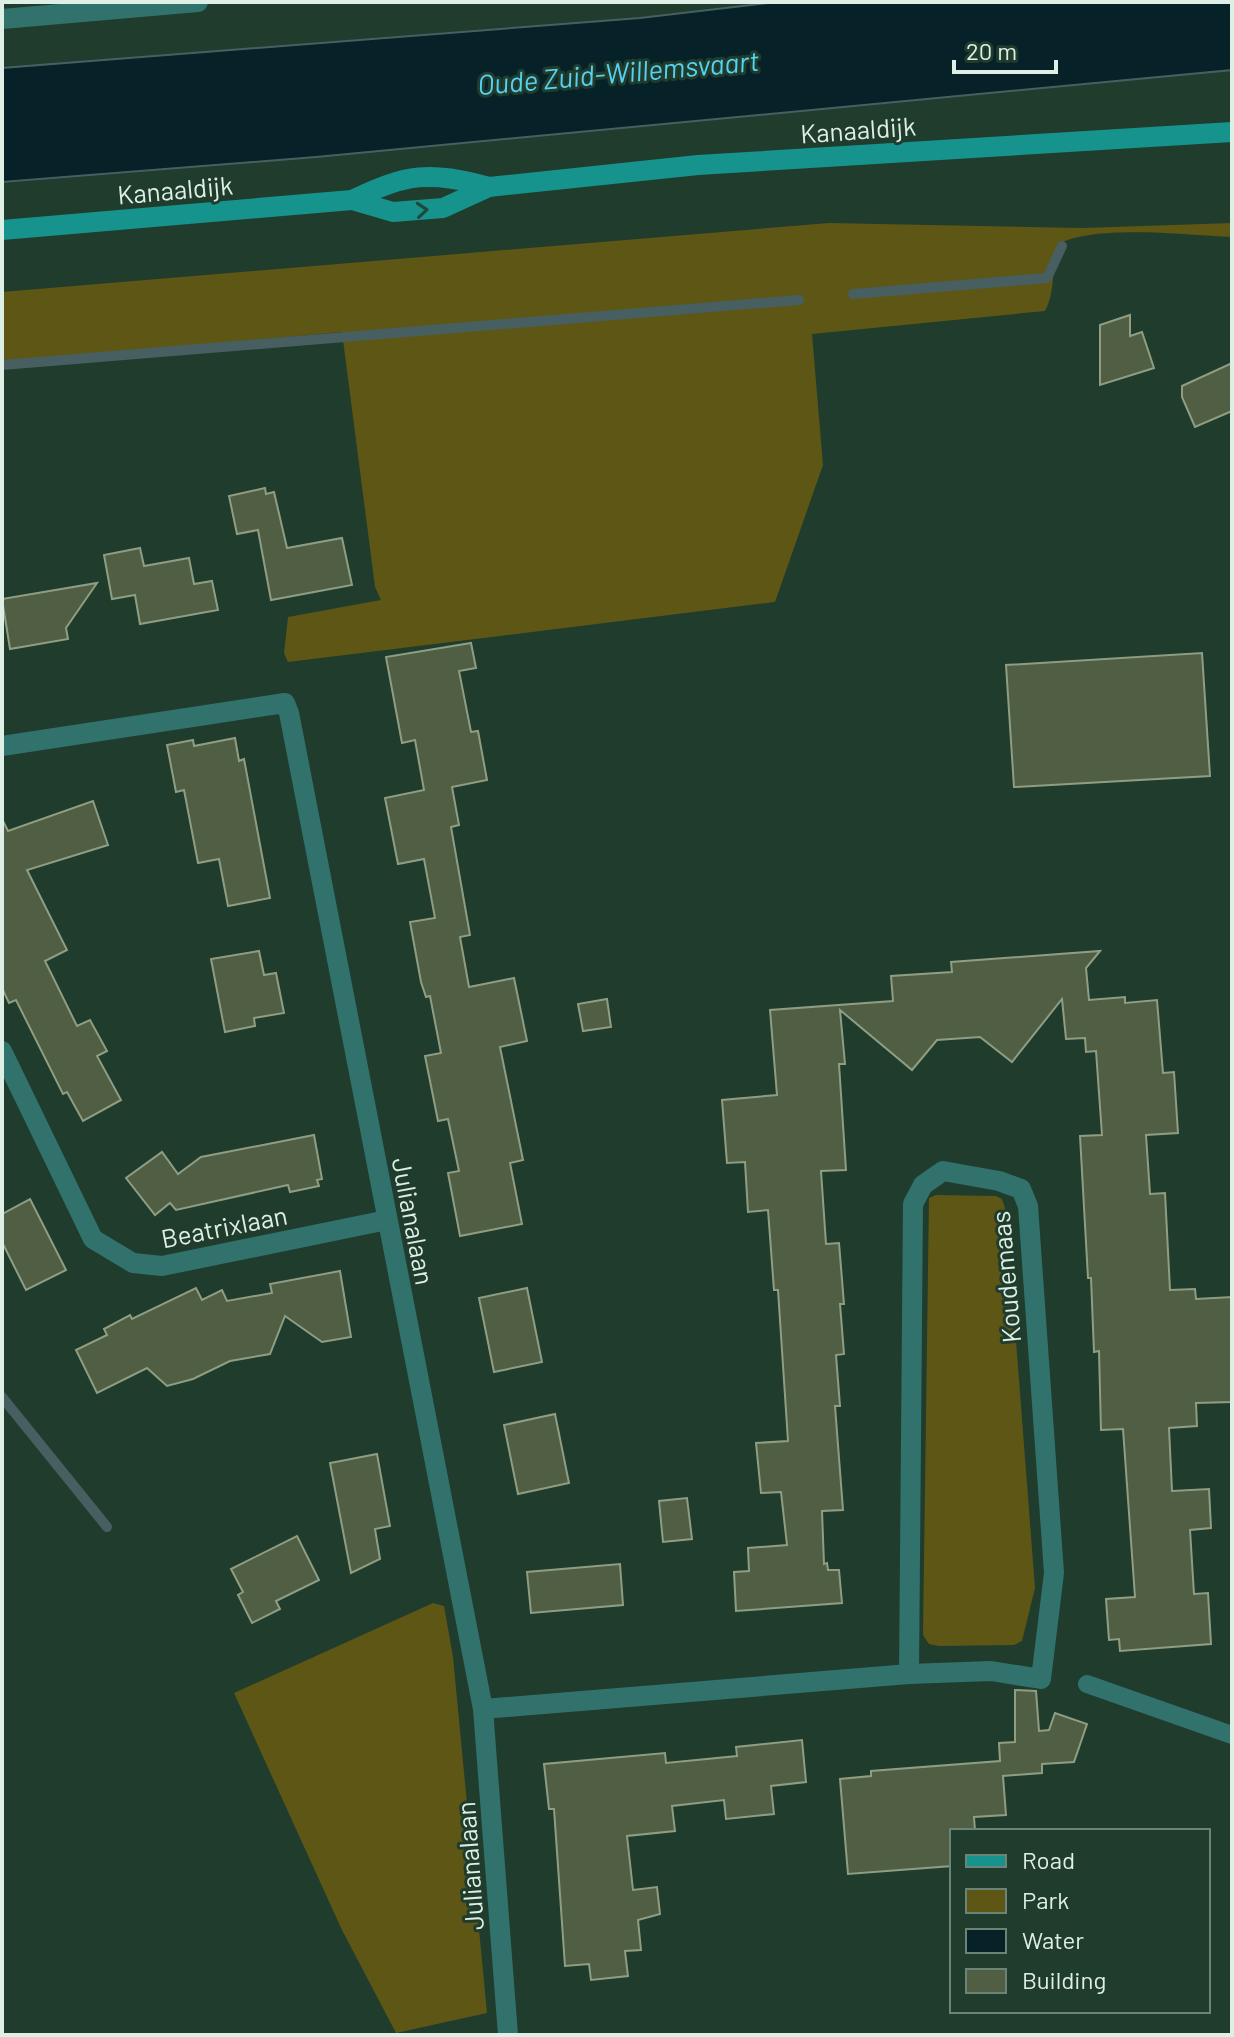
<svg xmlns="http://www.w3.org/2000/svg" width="1234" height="2037" font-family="Barlow,sans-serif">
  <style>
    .green { fill: #5e5615 }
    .water { fill: #062128; stroke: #475f61; stroke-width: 2 }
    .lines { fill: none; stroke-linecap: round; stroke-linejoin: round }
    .stream { stroke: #475f61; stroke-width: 10 }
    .building { fill: #505e44; stroke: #8f9e82; stroke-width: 2 }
    .lane { stroke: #31726d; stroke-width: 18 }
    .street { stroke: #31726d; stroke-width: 20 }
    .secondary { stroke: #15938c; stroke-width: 20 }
    .oneway { stroke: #1e493b }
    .labels { text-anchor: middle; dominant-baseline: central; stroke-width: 6; stroke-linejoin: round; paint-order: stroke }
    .street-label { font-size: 26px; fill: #deefe5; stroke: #203c2d }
    .water-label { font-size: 28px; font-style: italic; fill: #55d1f1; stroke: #203c2d }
  </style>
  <rect width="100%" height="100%" fill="#203c2d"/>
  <g class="green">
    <path d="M829,223l254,5 149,-5v14c-46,-2 -135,-13 -174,7 -7,24 -2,47 -13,67l-233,23 11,131 -48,137 -487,60 -4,-9 4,-36 93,-17 -6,-13 -33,-255 -340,31v-71z"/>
    <path d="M936,1195l60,1 6,3 4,12 29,377 -13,53 -8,4 -75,1 -10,-2 -6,-9 6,-437z"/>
    <path d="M433,1603l11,3 9,51 34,356 -91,20 -54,-103 -108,-237z"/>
  </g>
  <path class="water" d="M777,2h455v68l-916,87 -314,25v-114l638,-50z"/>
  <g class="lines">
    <g class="stream">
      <path d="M853,294l194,-16 15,-32"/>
      <path d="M2,365l797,-65"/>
      <path d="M2,1397l105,130"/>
    </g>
  </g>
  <g class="building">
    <path d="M1130,315v21l12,-4 12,36 -54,17v-60z"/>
    <path d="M1232,363v48l-37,16 -13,-30v-11z"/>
    <path d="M265,488l1,6 8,-2 13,56 55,-10 10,47 -81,15 -13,-70 -21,4 -8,-38z"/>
    <path d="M140,548l4,18 45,-8 5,26 18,-3 6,29 -78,14 -5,-29 -23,4 -8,-44z"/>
    <path d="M97,583l-31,45 2,11 -58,10 -8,-50z"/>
    <path d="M471,643l5,25 -17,3 12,61 7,-1 9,49 -35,7 7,38 -8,2 19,108 -10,2 9,50 45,-9 13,63 -27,6 23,113 -13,3 12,61 -62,12 -12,-63 11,-2 -11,-52 -10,2 -13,-65 16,-3 -11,-57 -4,1 -5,-15 -11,-60 25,-4 -11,-59 -26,5 -13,-66 39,-8 -9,-50 -13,3 -16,-86z"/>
    <path d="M1202,653l8,123 -196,11 -8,-122z"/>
    <path d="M235,738l4,23 5,-2 26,139 -42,8 -9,-47 -21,4 -14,-73 -8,2 -9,-47 26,-5 1,6z"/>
    <path d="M93,801l15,44 -81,25 40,80 -22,11 32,65 13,-6 17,31 -10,5 24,44 -38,21 -16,-29 -4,2 -47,-94 -7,3 -7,-15v-169l6,12z"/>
    <path d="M259,951l5,24 12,-2 8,40 -30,5 1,8 -30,6 -14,-73z"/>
    <path d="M1100,951l-14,17 3,32 36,-3v6l32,-3 6,73 11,-1 4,61 -32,2 4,59 15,-1 5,97 25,-1 1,10 36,-2v105l-36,1 1,23 -28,2 3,63 37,-2 2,39 -21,2 4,64 14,-1 3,51 -91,7 -1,-12 -10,1 -3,-41 29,-2 -12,-168 -22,1 -2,-79 -5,1 -3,-74h-3l-8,-142 22,-1 -6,-84 -10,1 -1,-14 -19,1 -4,-40 -50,63 -32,-25 -43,3 -25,30 -72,-60 5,54h-6l7,106 -25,1 5,73 13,-1 5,61h-4l4,50 -8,1 4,51h-5l8,104 -21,1 2,53 3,-1 1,7h11l3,33 -106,8 -2,-39 15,-1 -1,-23 39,-3 -6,-53 -20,1 -5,-50 32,-2 -10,-151h-4l-6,-80 -20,2 -3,-50 -18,1 -5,-63 55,-5 -7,-85 123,-9 -2,-25 61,-4 -1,-10z"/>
    <path d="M607,999l4,28 -28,4 -5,-27z"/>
    <path d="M314,1135l8,44 -5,1 2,6 -29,6 -2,-7 -112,25 -6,-7 -15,12 -29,-37 36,-26 16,22 23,-17z"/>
    <path d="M30,1199l36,71 -40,20 -24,-48v-28z"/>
    <path d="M340,1271l11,66 -29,5 -37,-26 -15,38 -40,7 -37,18 -26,7 -20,-18 -50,25 -21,-43 31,-15 -3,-6 26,-14 2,4 64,-31 6,12 20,-10 5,11 45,-8 -2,-9z"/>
    <path d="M527,1288l15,74 -48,10 -15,-74z"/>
    <path d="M555,1414l14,69 -51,11 -14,-69z"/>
    <path d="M377,1454l13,72 -15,3 5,30 -29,14 -21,-110z"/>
    <path d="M687,1498l5,41 -29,3 -4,-41z"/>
    <path d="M297,1536l22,44 -43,21 4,8 -28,14 -14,-28 5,-3 -12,-23z"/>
    <path d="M620,1564l3,41 -92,8 -4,-41z"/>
    <path d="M1015,1690l21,1 3,40 10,-1 6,-17 32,11 -13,38 -32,2v9l-39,3 3,39 -32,2 1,14h-23v35l-104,8 -8,-95 31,-3v-5l129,-10 -1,-18 16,-1z"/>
    <path d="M802,1740l4,42 -35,4 3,28 -48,5 -2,-19 -52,6 3,25 -48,5 6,54 24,-3 3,27 -22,6 3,30 -16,1 3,25 -37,4 -2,-16 -24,2 -11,-157h-5l-5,-45 121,-11 1,10 71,-7 -1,-9z"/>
  </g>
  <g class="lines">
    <path class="lane" d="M1087,1684l145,51"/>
    <g class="street">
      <path d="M2,19l196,-17"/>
      <path d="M2,746l283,-43 4,10 194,996 25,326"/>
      <path d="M2,1051l91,188 40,24 29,3 225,-46"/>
      <path d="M483,1709l426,-35 4,-470 10,-19 20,-14 56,10 22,8 7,17 26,367 -13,106 -50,-8 -82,3"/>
    </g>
    <g class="secondary">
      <path d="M352,200l41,12 50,-4 46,-21 209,-22 534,-33"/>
      <path d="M2,230l350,-30c56,-27 77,-29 137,-13"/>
    </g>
  </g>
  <defs><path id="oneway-chevron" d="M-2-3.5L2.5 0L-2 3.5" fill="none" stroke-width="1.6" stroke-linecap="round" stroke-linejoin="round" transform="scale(2)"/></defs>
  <use class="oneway" href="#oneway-chevron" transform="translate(422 210) rotate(-5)"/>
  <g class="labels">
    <g class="street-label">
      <text transform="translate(858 129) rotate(-4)">Kanaaldijk</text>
      <text transform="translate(175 189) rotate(-5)">Kanaaldijk</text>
      <text transform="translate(414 1221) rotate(79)">Julianalaan</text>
      <text transform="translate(224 1226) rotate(-11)">Beatrixlaan</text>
      <text transform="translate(1005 1277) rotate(-95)">Koudemaas</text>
      <text transform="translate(469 1866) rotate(-94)">Julianalaan</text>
    </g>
    <g class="water-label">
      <text transform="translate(618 72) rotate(-5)">Oude Zuid-Willemsvaart</text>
    </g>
  </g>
  <rect width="1234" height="2037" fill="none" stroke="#deefe5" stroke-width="8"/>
  <rect x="950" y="1829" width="260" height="184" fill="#203c2d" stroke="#6c8477" stroke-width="2"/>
  <rect x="966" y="1855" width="40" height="12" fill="#15938c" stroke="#6c8477" stroke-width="2"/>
  <text x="1022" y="1869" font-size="24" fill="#deefe5">Road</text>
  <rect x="966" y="1889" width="40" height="24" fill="#5e5615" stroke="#6c8477" stroke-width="2"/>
  <text x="1022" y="1909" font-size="24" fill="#deefe5">Park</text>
  <rect x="966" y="1929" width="40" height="24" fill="#062128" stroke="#6c8477" stroke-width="2"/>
  <text x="1022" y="1949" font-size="24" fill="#deefe5">Water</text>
  <rect x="966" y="1969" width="40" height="24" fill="#505e44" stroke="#6c8477" stroke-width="2"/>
  <text x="1022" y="1989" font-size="24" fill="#deefe5">Building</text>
  <path d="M954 60v12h102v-12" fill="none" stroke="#deefe5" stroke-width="4"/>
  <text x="966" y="60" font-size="24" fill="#deefe5" stroke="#203c2d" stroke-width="6" paint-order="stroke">20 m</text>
</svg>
